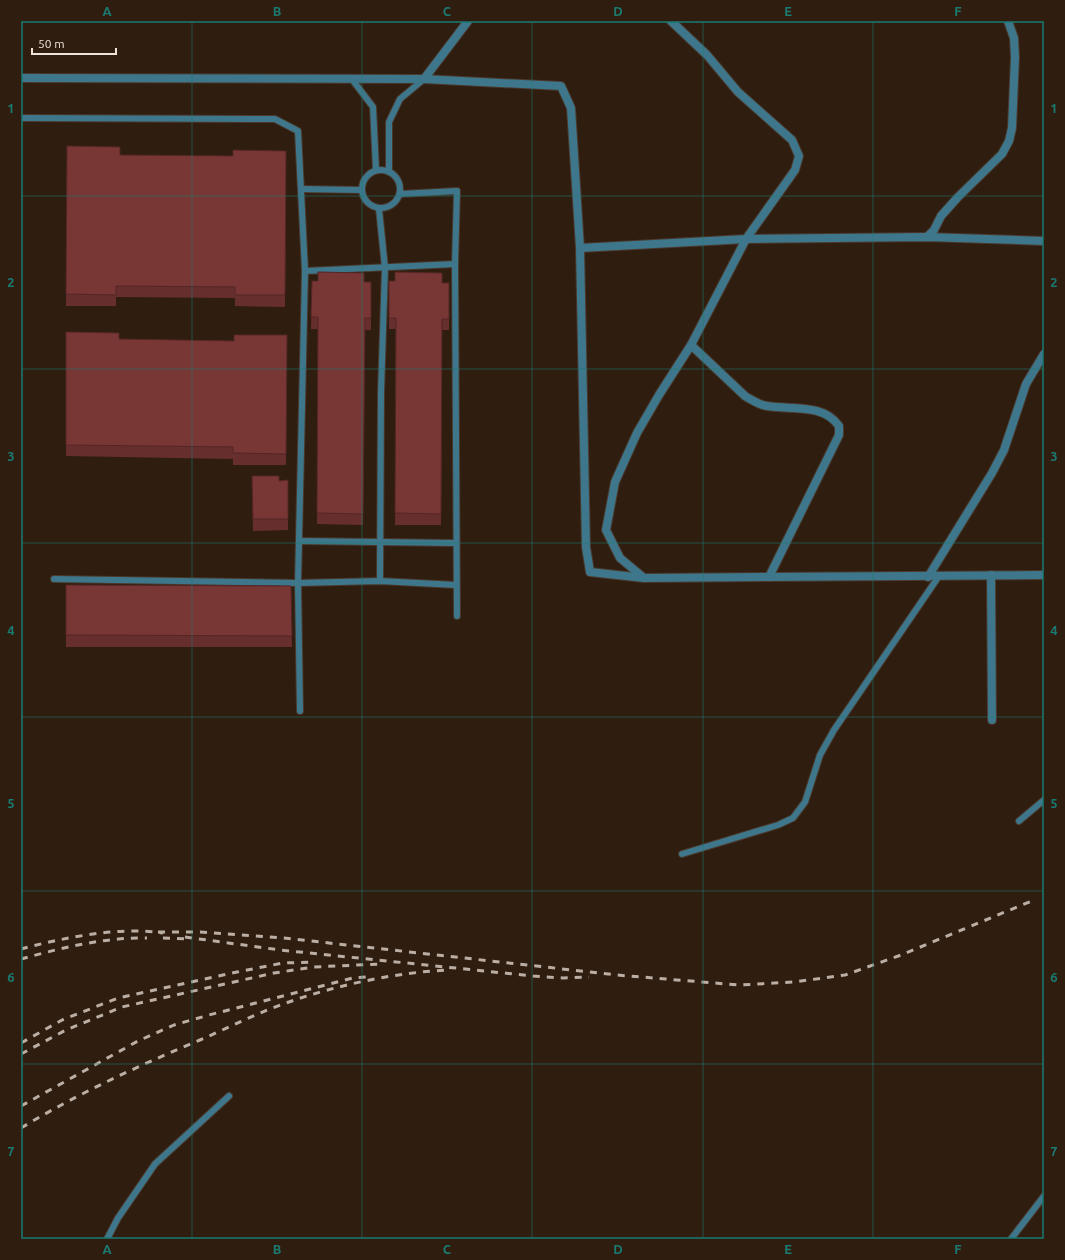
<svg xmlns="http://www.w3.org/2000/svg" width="1065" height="1260" font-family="Ubuntu,sans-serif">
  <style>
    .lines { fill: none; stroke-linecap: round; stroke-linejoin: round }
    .service-casing { stroke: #4a392c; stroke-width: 8 }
    .minor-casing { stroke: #4a392c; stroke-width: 10 }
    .service { stroke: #3e778c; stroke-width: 6 }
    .minor { stroke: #3e778c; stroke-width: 8 }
    .rail { stroke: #bbaea4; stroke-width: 3; stroke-dasharray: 7 7; stroke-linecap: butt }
    .wall { fill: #672e2e }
    .building { fill: #783635; stroke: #542625 }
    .grid { fill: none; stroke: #1a7b73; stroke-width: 1; stroke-opacity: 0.55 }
    .neatline { fill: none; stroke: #1a7b73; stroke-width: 1.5 }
    .grid-label { font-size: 13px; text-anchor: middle; font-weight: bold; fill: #1a7b73 }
  </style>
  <rect width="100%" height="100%" fill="#2f1e10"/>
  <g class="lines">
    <g class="service-casing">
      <g id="service">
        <path d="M351,78l22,29 3,63"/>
        <path d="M21,118l254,1 23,12 7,140 -7,312 2,128"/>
        <circle cx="381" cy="189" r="19"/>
        <path d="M389,172v-50l11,-23 24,-20"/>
        <path d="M301,189l61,1"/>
        <path d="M379,209l6,59 -4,124 -1,189"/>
        <path d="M455,264l2,352"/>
        <path d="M305,271l150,-7 2,-73 -57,3"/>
        <path d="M299,541l157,2"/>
        <path d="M54,579l244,4 82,-2 76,4"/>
        <path d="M1019,821l25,-21"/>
        <path d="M682,854l96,-29 15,-7 12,-16 15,-47 14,-25 105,-154"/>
        <path d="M107,1239l11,-21 37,-54 74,-68"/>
        <path d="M1011,1239l33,-43"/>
      </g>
    </g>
    <g class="minor-casing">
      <g id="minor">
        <path d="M21,78l403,1 137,7 10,22 9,140 6,299 4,25 54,6 400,-3"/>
        <path d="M424,79l44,-58"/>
        <path d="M927,237l7,-7 7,-14 17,-19 44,-43 7,-13 3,-13 3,-71 -1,-19 -6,-17"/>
        <path d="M580,248l166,-9 181,-2 117,4"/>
        <path d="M691,345l54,51c7,4 14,9 22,10 25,4 56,-3 72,20v9l-70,142"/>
        <path d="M991,575l1,145"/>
        <path d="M928,577l64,-104 12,-23 22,-66 18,-30"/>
        <path d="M644,578l-24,-20 -14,-28 9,-48 22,-49 22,-38 32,-50 55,-106 49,-69 4,-14 -7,-16 -54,-48 -31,-37 -36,-34"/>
      </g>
    </g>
    <use href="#service" class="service"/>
    <use href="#minor" class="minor"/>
    <g class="rail">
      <path d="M158,932h41l85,6 333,37 122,10 55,-3 51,-7 56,-20 133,-55"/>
      <path d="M185,937l95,13 253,26 30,2 26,-1"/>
      <path d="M163,938l28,1"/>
      <path d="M21,949c41,-11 100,-23 142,-16"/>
      <path d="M21,959c40,-11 84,-22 126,-21"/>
      <path d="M21,1043l41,-23 56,-22 119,-26 46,-9 32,-1"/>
      <path d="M21,1054l45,-24 56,-23 152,-34 40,-6 66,-3"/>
      <path d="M21,1106l117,-65 36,-16 35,-10 144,-37 14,-1"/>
      <path d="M21,1128c58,-35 117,-62 179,-88 30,-13 59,-28 89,-38 48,-17 109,-30 160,-32"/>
    </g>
  </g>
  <g class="wall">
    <path d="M67,146l53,9 113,1 53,-5 -1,156 -50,-1v-8l-119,-1v9h-50z"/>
    <path d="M312,281l59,13v36h-6l-2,195 -46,-1 1,-195h-7z"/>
    <path d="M389,281l60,2v47h-7l-1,195h-46l1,-196h-7z"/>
    <path d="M66,332l53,7 115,2 53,-6 -1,130h-53v-6l-167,-3z"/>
    <path d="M252,476l27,5 9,-1v50l-35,1z"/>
    <path d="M66,585l225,1 1,61h-226z"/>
  </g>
  <g class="building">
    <path d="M67,146l53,1v8l113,1v-6l53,1 -1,144h-50v-8l-119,-1v9l-50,-1z"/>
    <path d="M318,272l46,1v9h7v36h-6l-2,196 -46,-1 1,-196h-7l1,-36h6z"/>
    <path d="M395,272l47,1v10h7v36h-7l-1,195 -46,-1 1,-195h-7v-37h6z"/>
    <path d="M66,332l53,1v6l115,2v-6h53l-1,119 -53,-1v-6l-167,-2z"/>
    <path d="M252,476h27v5l9,-1v39h-35z"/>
    <path d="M66,585l225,1 1,50 -226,-1z"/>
  </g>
  <path class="grid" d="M192,21v1218M362,21v1218M532,21v1218M703,21v1218M873,21v1218M21,196h1023M21,369h1023M21,543h1023M21,717h1023M21,891h1023M21,1064h1023"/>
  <rect width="1065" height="1260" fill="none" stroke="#2f1e10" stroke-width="44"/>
  <path d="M32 48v6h84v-6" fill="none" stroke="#eee2d9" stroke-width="2"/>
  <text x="38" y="48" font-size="12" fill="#eee2d9" stroke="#2f1e10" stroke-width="3" paint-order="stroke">50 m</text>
  <rect x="22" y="22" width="1021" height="1216" class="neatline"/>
  <g class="grid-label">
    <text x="107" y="16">A</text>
    <text x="277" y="16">B</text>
    <text x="447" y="16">C</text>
    <text x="618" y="16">D</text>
    <text x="788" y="16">E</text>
    <text x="958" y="16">F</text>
    <text x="11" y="113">1</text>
    <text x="1054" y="113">1</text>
    <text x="11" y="287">2</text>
    <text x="1054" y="287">2</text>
    <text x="11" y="461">3</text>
    <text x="1054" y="461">3</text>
    <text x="11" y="635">4</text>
    <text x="1054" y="635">4</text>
    <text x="11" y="808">5</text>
    <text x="1054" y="808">5</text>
    <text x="11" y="982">6</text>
    <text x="1054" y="982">6</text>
    <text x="11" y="1156">7</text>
    <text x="1054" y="1156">7</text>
    <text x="107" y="1254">A</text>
    <text x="277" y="1254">B</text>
    <text x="447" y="1254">C</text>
    <text x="618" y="1254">D</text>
    <text x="788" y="1254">E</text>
    <text x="958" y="1254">F</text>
  </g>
</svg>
